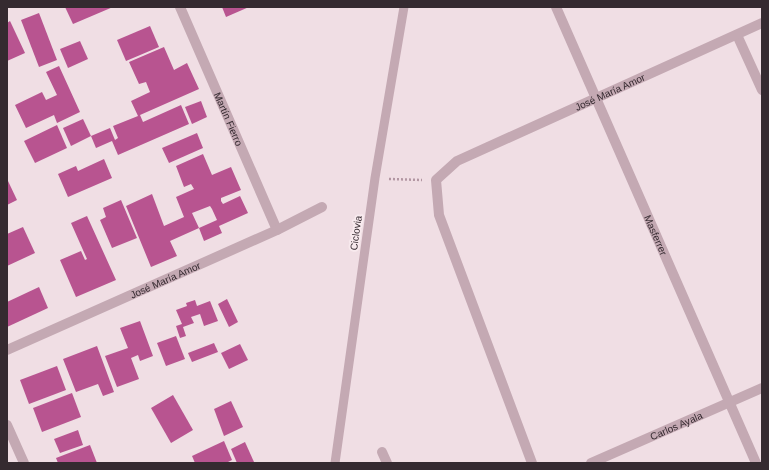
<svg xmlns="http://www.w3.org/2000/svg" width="769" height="470" font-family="Arial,sans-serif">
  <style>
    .building { fill: #b85490 }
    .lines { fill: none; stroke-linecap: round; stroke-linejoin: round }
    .path { stroke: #b296a2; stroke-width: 2.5; stroke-dasharray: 2 2; stroke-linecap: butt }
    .lane { stroke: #c4a9b3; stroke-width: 9 }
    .street { stroke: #c4a9b3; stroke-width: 10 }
    .labels { text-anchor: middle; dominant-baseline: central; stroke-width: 4; stroke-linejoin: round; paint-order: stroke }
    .street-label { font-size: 10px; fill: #352a30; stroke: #f8eaee }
  </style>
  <rect width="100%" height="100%" fill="#f0dee4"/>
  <g class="building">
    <path d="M65,7h48l-40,17z"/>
    <path d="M222,7h27l-23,10z"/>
    <path d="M39,13l18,47 -18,7 -18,-47z"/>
    <path d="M10,21l15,32 -18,8v-38z"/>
    <path d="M150,26l9,21 -33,14 -9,-21z"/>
    <path d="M80,41l8,18 -20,9 -8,-19z"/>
    <path d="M164,47l10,23 13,-7 12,26 -59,26 3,7 38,-17 8,19 -71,31 -6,-14 -16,7 -5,-12 19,-8 5,12 3,-2 -5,-12 25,-10 -7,-15 19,-9 -4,-10 -7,2 -10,-22z"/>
    <path d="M59,66l21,46 -23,11 -3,-8 -28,13 -11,-23 27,-13 4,8 11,-5 -11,-23z"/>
    <path d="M201,101l6,16 -15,7 -7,-17z"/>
    <path d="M83,119l8,17 -20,10 -8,-18z"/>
    <path d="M57,125l10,23 -32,15 -11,-22z"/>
    <path d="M197,133l6,15 -34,15 -7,-15z"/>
    <path d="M203,154l9,21 19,-8 10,23 -20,8v3l2,3 17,-8 8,17 -29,13 3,7 -18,8 -5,-13 18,-8 -5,-11 -2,-3 -18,7 7,15 -29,13 7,15 -26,11 -25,-61 26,-12 12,32 20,-9 -8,-20 18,-8 -3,-5 -7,3 -8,-21z"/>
    <path d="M104,159l8,19 -44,19 -10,-23 18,-8 2,5z"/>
    <path d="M7,181h1l9,19 -10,5z"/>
    <path d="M121,200l16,38 -25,10 -12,-28 6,-3 -3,-9z"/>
    <path d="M87,216l29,64 -40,17 -16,-37 21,-9 4,9 2,-1 -16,-36z"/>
    <path d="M23,227l12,26 -28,13v-32z"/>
    <path d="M39,287l9,21 -41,19v-25z"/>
    <path d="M227,299l11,23 -9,5 -11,-23z"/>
    <path d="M195,300l2,6 13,-5 8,20 -14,5 -4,-12 -9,3 3,6 -11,4 3,9 -6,2 -4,-12 6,-2 -6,-14 11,-4 -1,-3z"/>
    <path d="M140,321l13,35 -13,5 -2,-6 -7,3 8,21 -22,8 -12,-31 23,-8 -8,-20z"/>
    <path d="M176,336l9,23 -19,7 -9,-23z"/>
    <path d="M214,343l4,9 -26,10 -4,-9z"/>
    <path d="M240,344l8,16 -19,9 -8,-16z"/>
    <path d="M97,346l17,46 -11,4 -5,-12 -22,8 -13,-33z"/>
    <path d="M57,366l9,24 -37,14 -9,-24z"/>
    <path d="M72,393l9,24 -39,15 -9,-24z"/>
    <path d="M173,395l20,35 -22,13 -20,-35z"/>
    <path d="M231,401l12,26 -19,9 -10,-27z"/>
    <path d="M78,430l5,15 -23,8 -6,-14z"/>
    <path d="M224,441l8,19 -6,3h-31l-3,-7z"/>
    <path d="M245,442l9,20 -17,1 -6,-14z"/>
    <path d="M90,445l7,18h-39l-2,-5z"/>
  </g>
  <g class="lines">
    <path class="path" d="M389,179l33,1"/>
    <path class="lane" d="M335,463l40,-285 29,-171"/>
    <g class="street">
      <path id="s1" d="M180,7l97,223"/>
      <path id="s2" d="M556,7l200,456"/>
      <path d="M737,35l25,55"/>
      <path id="s3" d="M7,350l270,-120 45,-23"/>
      <path d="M7,425l17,38"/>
      <path d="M382,452l5,11"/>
      <path id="s4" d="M532,463l-93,-248 -3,-35 21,-19 305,-138"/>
      <path id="s5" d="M591,463l171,-75"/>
    </g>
  </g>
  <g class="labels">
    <g class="street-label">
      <text stroke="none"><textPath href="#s4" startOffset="496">José María Amor</textPath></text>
      <text stroke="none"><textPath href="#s1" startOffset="122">Martín Fierro</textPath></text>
      <text transform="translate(356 233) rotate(-82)">Ciclovia</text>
      <text stroke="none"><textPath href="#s2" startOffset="249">Masferrer</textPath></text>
      <text stroke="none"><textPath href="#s3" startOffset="173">José María Amor</textPath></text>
      <text stroke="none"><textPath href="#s5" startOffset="93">Carlos Ayala</textPath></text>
    </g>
  </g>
  <rect width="769" height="470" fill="none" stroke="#352a30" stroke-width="16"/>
</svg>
